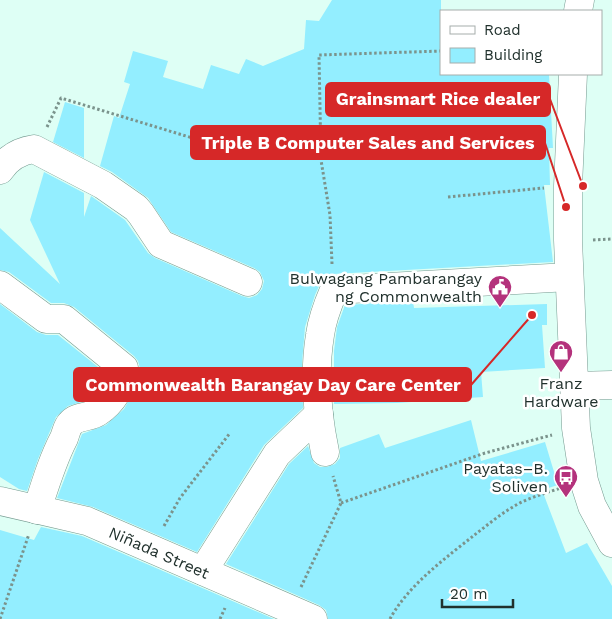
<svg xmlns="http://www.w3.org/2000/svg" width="612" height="619" font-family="'Work Sans',sans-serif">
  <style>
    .building { fill: #93eeff }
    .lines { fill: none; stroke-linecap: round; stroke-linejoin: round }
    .minor-casing { stroke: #769b91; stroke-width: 29 }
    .major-casing { stroke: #769b91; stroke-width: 29 }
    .path { stroke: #7b938c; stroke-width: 3; stroke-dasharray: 2.5 2.5; stroke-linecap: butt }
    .minor { stroke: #fff; stroke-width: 28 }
    .major { stroke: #fff; stroke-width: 28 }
    .labels { text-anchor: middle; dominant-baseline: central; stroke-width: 5; stroke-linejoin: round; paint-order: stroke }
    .poi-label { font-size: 16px; fill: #21312d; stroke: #fff; text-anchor: end }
    .street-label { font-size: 16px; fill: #21312d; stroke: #fff }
    .leader { fill: none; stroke: #d62828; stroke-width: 2 }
    .callout-dot { fill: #d62828; stroke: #fff; stroke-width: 2 }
    .callout { fill: #d62828; stroke: #d62828; stroke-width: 2 }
    .callout-label { font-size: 18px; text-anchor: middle; font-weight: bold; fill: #fff }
  </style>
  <rect width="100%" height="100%" fill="#defff5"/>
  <g class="building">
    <path d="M332,0h109v74h108l4,74h-4l1,37h-6l9,77 -220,12 -8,4 -5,6 -5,11 -10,32 -3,36 1,45 -39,37 -67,107 -104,-45 -36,-9 25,-64 24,-9 18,-16 13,-23 3,-18 -2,-7 -4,-5 -60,-49 -10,-4h-13l-42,-31 -9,-2v-42l60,56 -30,-64 14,-48 40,21v24l7,-21 34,24 23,33 7,5 87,38 7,2 8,-3 5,-6 2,-8 -4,-9 -6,-4 -83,-36 -23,-34 -36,-26 -12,-6 14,-50 5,2 11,-34 -6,-2 9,-31 35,10 -5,16 40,12 8,-24 28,9 7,-15 17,7 41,-17 2,-29 13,1z"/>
    <path d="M65,102l19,6v50l-31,-16z"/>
    <path d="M413,301l1,7 133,-4v21h-5l3,43 -64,4 2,25 -86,6 -63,1v-53l3,-24 8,-22z"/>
    <path d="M0,304l37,28 9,3h12l50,40 -5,9 -10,12 -5,4 -20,6 -12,11 -18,42 -11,32 -8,-2 -19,-12z"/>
    <path d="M471,420l10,41 64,-19 13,43 -16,5 24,63 21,-10 25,43v33h-284l-2,-9 -7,-5 -93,-41 63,-100 19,-18 6,17 6,4h7l8,-3 5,-6v-10l39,-14 6,14z"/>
    <path d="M41,527l41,9 192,83h-274v-89l34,10z"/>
  </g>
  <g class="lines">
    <g class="minor-casing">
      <g id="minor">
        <path d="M0,170c8,-12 20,-19 34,-21l69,36 33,23 5,6 20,30 87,38"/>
        <path d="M0,285l46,34h18l60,49c2,15 -13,36 -26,44 -8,6 -21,3 -28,12 -3,3 -4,9 -6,14 -12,23 -19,47 -27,72"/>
        <path d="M325,452c-8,-38 -11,-80 -5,-117 2,-16 8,-31 14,-45l235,-13"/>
        <path id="s1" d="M0,501l87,20 226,98"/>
        <path d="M203,571l74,-117 42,-40"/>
      </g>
    </g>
    <g class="major-casing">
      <g id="major">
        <path d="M578,11l2,-11"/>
        <path d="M573,74l-5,112v54l8,188 8,53 8,25 20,37"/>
        <path d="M574,386l38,-1"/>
      </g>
    </g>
    <g class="path">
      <path d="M495,95l51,-3"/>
      <path d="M47,127l14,-29 184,56"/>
      <path d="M448,197l96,-9"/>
      <path d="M593,240l19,-1"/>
      <path d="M332,264l-2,-49 -9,-55 -2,-105 122,-4"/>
      <path d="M341,503l144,-50 67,-18"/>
      <path d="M164,526l16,-28 50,-65"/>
      <path d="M301,587l40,-84 -8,-27"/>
      <path d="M0,619l29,-85"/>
      <path d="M220,619l5,-11"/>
      <path d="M390,619c18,-34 57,-62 87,-86 13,-10 26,-21 41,-29 13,-7 28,-11 43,-16"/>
    </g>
    <use href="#minor" class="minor"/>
    <use href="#major" class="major"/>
  </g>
  <defs>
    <g id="civic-pin" transform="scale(1.25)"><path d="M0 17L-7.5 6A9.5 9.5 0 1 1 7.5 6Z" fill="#b4327c" stroke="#fff"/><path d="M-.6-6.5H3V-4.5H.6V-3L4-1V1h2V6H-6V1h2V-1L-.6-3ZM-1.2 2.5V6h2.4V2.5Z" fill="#fff"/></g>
    <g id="shop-pin" transform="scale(1.25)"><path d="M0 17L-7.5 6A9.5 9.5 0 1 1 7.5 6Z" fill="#b4327c" stroke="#fff"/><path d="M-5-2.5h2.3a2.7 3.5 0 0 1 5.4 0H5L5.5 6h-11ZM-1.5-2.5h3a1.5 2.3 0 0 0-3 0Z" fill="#fff"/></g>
    <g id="bus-pin" transform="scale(1.25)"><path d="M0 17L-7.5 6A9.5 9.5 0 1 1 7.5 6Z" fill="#b4327c" stroke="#fff"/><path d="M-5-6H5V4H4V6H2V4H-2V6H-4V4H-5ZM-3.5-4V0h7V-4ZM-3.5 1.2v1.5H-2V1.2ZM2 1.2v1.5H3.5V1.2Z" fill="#fff"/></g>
  </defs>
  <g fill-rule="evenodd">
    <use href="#civic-pin" x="500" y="287"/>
    <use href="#shop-pin" x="561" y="352"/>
    <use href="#bus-pin" x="566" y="477"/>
  </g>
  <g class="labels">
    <g class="poi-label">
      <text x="482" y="278">Bulwagang Pambarangay<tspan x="482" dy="18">ng Commonwealth</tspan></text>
      <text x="561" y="383" text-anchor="middle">Franz<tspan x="561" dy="18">Hardware</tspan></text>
      <text x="548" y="468">Payatas–B.<tspan x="548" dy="18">Soliven</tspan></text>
    </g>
    <g class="street-label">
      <text stroke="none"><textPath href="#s1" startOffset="168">Niñada Street</textPath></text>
    </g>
  </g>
  <path class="leader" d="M583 186L550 99M566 207L545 143M532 315L471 385"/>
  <g class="callout-dot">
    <circle cx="583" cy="186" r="5"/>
    <circle cx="566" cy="207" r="5"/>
    <circle cx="532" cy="315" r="5"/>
  </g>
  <g class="callout">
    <rect x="326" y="83" width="224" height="33" rx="5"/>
    <rect x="191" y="126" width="354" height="33" rx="5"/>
    <rect x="74" y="368" width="397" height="33" rx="5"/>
  </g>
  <g class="callout-label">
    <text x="438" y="105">Grainsmart Rice dealer</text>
    <text x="368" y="149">Triple B Computer Sales and Services</text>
    <text x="273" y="391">Commonwealth Barangay Day Care Center</text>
  </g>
  <rect x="440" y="10" width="162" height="65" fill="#ffffff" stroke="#a6adab"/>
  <rect x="450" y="26" width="25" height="8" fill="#ffffff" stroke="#a6adab"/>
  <text x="484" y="35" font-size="15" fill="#21312d">Road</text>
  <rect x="450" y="48" width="25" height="15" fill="#93eeff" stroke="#a6adab"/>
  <text x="484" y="60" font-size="15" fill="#21312d">Building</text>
  <path d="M442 599v8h71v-8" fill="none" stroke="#21312d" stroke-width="2.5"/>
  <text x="450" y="599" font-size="15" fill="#21312d" stroke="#ffffff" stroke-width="4" paint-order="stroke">20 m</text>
</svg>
